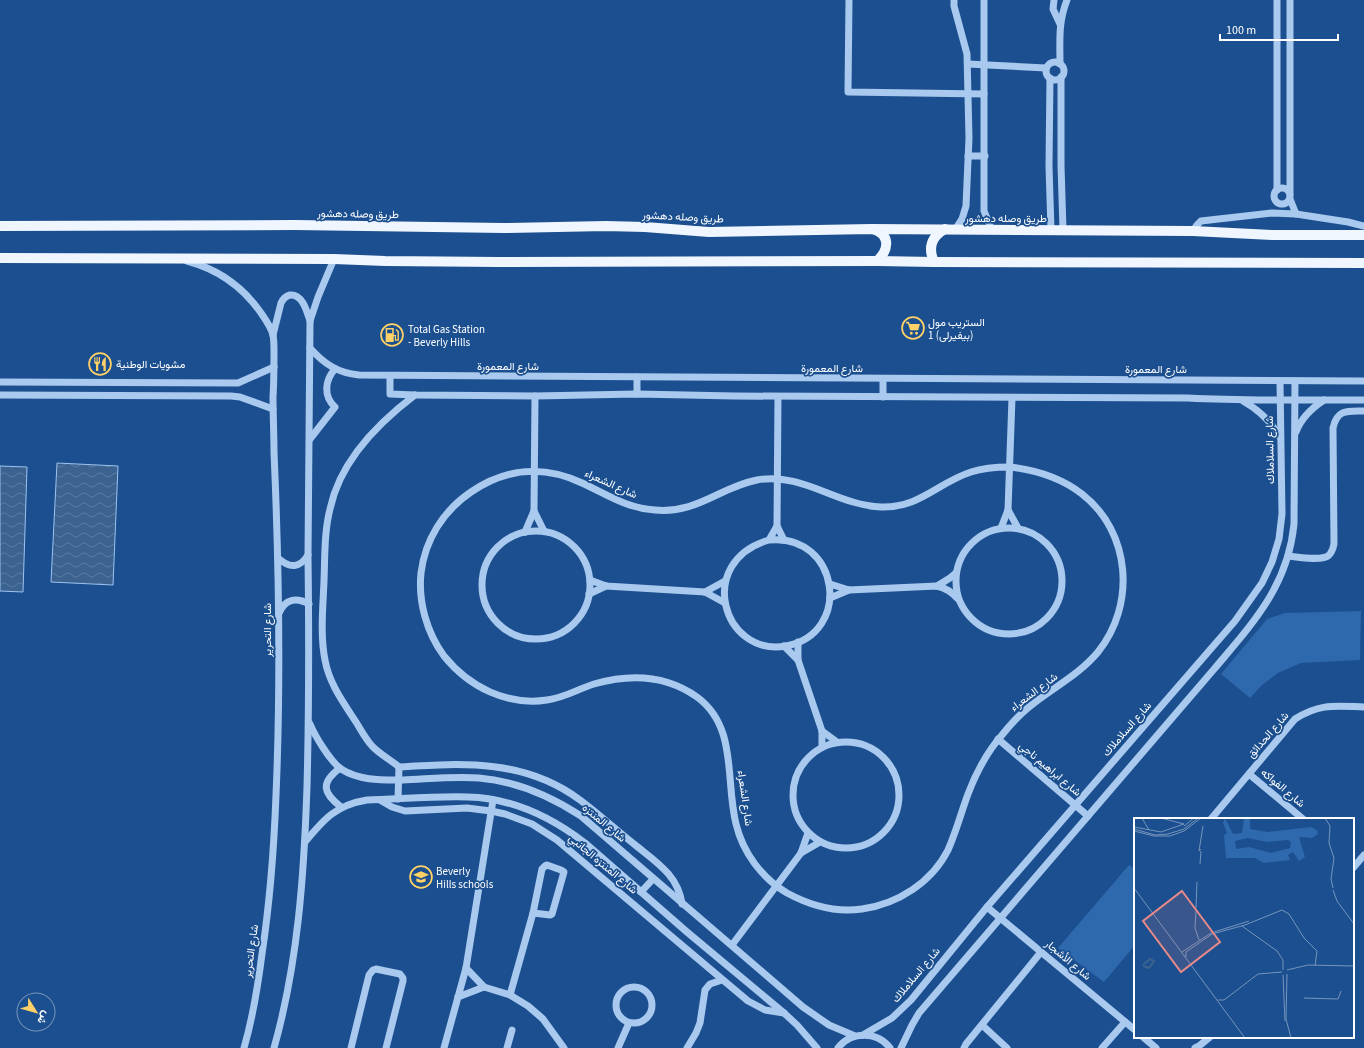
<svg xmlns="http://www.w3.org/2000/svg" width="1364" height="1048" font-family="'Source Sans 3',Vazirmatn,sans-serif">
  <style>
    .green { fill: #2e69ad }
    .water { fill: url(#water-waves); stroke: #9cc4f0 }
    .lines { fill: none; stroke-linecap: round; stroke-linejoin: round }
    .minor { stroke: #a9c9ee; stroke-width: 7 }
    .major { stroke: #f0f6ff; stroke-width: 10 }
    .labels { text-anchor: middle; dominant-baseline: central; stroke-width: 3.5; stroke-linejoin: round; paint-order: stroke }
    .street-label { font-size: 11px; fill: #fff; stroke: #1b4f8f }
    .poi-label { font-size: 11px; fill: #fff; stroke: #1b4f8f; text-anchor: start }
    .inset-river { fill: none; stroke: #3c6290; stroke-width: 2 }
    .inset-road { fill: none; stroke: #7695bc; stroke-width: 1 }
    .view { fill: #e88989; fill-opacity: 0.15; stroke: #e88989; stroke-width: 2 }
    .inset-edge { fill: none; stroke: #fff; stroke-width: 2 }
  </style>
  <defs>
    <pattern id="water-waves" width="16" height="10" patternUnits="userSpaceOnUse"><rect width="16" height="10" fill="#3c6290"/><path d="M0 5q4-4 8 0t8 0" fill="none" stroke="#597aa1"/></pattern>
  </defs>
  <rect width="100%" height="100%" fill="#1b4f8f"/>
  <g class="green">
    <path d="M1361,611l-1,49 -59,3 -23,10 -16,12 -12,13 -29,-24 46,-55 18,-6z"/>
    <path d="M1129,865l6,4v76l-31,37 -46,-34z"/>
  </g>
  <g class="water">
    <path d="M57,463l61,3 -5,119 -62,-3z"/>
    <path d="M0,466l27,1 -4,125 -23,-1z"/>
  </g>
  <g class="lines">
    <g class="minor">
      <path d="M849,0l-1,92 136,2"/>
      <path d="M954,0v6l13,48 2,84 -3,68 -4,13 -7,11"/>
      <path d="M984,0v211l8,19"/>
      <path d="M1054,0l-1,9 7,15"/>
      <path d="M1277,0v190"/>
      <path d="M1290,0v194"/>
      <circle cx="1055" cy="71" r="9"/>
      <path d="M968,64l78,4"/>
      <path d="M1060,64c0,-24 -2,-41 7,-64"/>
      <path d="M1061,77v88l2,65"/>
      <path d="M1050,78l-1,88 2,64"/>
      <path d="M968,156h17"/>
      <circle cx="1282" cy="196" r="8"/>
      <path d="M1290,199l6,15"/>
      <path d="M1193,231l4,-6 4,-4 71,-8 24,1 52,8 16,4"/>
      <path d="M187,261c30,8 56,26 74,52 4,6 10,14 12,22 1,5 1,11 1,16 0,16 0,31 -1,46 0,19 1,37 1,55 5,114 7,229 2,343 -2,53 -6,106 -14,159 -4,31 -9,63 -18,94"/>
      <path d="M273,335l8,-32c2,-4 5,-7 9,-8 13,-1 17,17 20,26"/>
      <path d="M310,348c14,16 28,25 49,27l1005,6"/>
      <path d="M390,376v18l25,1 120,1 102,-2 97,2 454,2c58,3 117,2 176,2"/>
      <path d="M637,377v17"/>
      <path d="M0,382l238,1 36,-16"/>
      <path d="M0,395l231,1 9,1 33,12"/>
      <path d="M778,397l-1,129 7,14"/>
      <path d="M883,397v-18"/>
      <path d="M1243,401c16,9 27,19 36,35"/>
      <path d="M1296,432c5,-14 16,-24 28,-32"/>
      <path d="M310,439l25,-32c-12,-11 -10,-27 0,-38"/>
      <path d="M1010,467c26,3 50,10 72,27 49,38 54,111 16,158 -19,23 -46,36 -69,55 -10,8 -19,18 -27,28 -15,17 -26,38 -34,59 -7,19 -12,38 -20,56 -16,32 -50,54 -86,59 -27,4 -51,-3 -75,-16 -25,-15 -44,-40 -51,-69 -11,-44 2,-97 -39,-127 -31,-22 -68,-23 -103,-13 -16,5 -30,14 -47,16 -40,6 -78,-13 -103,-44 -17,-23 -26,-54 -23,-83 4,-33 22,-62 50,-81 35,-24 73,-27 111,-9 26,12 44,25 73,27 42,4 65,-23 102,-30 46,-8 79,25 124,27 39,1 56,-24 90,-35 12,-4 26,-5 39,-5z"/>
      <path d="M1008,510l10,18"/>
      <path d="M534,511l10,20"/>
      <circle cx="1009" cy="581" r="53"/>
      <path d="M1001,528l7,-18 4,-112"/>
      <circle cx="536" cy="585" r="54"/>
      <path d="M525,532l9,-21 1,-115"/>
      <path d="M769,540c71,-7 84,94 17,106 -64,11 -91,-85 -17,-106l8,-14"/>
      <path d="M1288,556c10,1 32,5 40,0 4,-3 5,-7 6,-12l-1,-116c4,-19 15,-17 31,-17"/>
      <path d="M278,558c12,11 22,10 30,-3"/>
      <path d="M590,580l16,6 99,6 20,11"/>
      <path d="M830,584l19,6 88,-4c9,2 15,6 21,13"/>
      <path d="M937,586l13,-8 6,-5"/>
      <path d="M705,592l20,-11"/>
      <path d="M589,594l17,-8"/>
      <path d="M830,598l19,-8"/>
      <path d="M279,613c6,-14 17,-16 30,-9"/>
      <path d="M798,642v18l24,71v16"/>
      <path d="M784,646l14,14"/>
      <path d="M310,724c5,12 20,37 31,45 19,12 41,11 62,11 25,-1 51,-4 76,-2 38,3 70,17 102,38l222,191 26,18 26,11"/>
      <path d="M822,731l15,11"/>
      <path d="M998,739l90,77"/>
      <circle cx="846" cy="795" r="53"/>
      <path d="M399,767c-8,-7 -18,-12 -26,-20 -7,-7 -12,-17 -17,-25 -13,-20 -27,-39 -31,-62 -5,-25 -2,-53 -1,-79 1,-24 0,-48 6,-72 10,-48 48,-86 85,-114"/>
      <path d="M399,767c65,-4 126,-8 181,33 19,14 36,30 54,44 22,18 44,31 48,60"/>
      <path d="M340,768c-20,15 -17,25 1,39"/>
      <path d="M1249,774l54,45"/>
      <path d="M398,799l1,-32"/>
      <path d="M380,800l12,7 13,4 62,-3 24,3 14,3 27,10 25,16 191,161 17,9 19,3"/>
      <path d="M1211,819l84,-100c25,-16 41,-13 69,-12"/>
      <path d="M305,842c19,-23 31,-37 62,-42 34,-1 67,-4 101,-3 44,1 83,20 117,46l102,89 97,81 13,12 20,23"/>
      <path d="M801,853l19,-11"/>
      <path d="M547,865l14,5 3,2 -12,42 -2,1 -17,-2 9,-44 3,-3z"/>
      <path d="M1353,868l11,-13"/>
      <path d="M641,892l12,-13"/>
      <path d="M987,907l148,123"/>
      <path d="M732,945l69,-92 7,-20"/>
      <path d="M466,968l18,19 26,8 18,11 15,13 21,29"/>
      <circle cx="634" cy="1005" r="18"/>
      <path d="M510,995l23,-82"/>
      <path d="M458,997l26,-10"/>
      <path d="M982,1025l25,23"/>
      <path d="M863,1035l29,-17 19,-18 76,-93 248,-286 27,-38 10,-21 7,-23 3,-25 -2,-133"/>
      <path d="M1143,1037l13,11"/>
      <path d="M274,1048c24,-85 30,-173 33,-261 2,-77 2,-154 1,-231 0,-78 2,-157 2,-235l8,-24 16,-38"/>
      <path d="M351,1048l18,-73 4,-5 3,-1 24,5 3,4v3l-17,67"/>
      <path d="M444,1048l22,-80 27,-168"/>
      <path d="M507,1048l5,-18"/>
      <path d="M618,1048l11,-25"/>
      <path d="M687,1048l9,-15 4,-10 5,-33 5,-6 12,-4"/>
      <path d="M838,1048c13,-17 39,-17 52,0"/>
      <path d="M901,1048l11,-23 7,-12 296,-345c38,-45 73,-82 79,-144l1,-143"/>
      <path d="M964,1048l2,-4 75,-92"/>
      <path d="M1102,1048l23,-26"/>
      <path d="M1195,1048l4,-2 11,-9"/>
    </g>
    <g class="major">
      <path d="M0,226l294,-1 210,3 102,-2 39,1 64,5 162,-3 322,2 79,4h92"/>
      <path d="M873,229c18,6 16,21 4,32"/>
      <path d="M0,258l334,1 51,2 114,1 378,-1 57,1 430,1"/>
      <path d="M934,262c-6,-14 -3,-25 11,-33"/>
    </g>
  </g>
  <defs>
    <g id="supermarket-ring" transform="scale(1.15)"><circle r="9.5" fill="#1b4f8f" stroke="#ffd166" stroke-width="1.5"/><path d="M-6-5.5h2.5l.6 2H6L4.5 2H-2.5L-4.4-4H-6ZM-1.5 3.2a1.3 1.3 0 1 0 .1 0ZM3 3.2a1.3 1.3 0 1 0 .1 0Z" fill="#ffd166"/></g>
    <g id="fuel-ring" transform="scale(1.15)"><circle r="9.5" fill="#1b4f8f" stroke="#ffd166" stroke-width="1.5"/><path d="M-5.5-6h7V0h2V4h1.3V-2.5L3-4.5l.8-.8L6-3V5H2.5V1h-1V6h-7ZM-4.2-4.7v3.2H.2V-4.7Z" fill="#ffd166"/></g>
    <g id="restaurant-ring" transform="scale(1.15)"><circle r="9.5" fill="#1b4f8f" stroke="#ffd166" stroke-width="1.5"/><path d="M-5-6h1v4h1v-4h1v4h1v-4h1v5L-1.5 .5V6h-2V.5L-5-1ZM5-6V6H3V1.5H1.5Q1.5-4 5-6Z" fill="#ffd166"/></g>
    <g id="school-ring" transform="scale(1.15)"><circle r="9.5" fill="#1b4f8f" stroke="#ffd166" stroke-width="1.5"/><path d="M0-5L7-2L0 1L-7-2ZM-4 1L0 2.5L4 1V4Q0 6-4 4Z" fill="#ffd166"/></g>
  </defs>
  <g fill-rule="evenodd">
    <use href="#supermarket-ring" x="913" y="328"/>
    <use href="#fuel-ring" x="392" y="335"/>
    <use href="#restaurant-ring" x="100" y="364"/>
    <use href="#school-ring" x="421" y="877"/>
  </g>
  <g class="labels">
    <g class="street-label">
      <text transform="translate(358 214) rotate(1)">طريق وصله دهشور</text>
      <text transform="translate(683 217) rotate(3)">طريق وصله دهشور</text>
      <text x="1006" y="218">طريق وصله دهشور</text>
      <text x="508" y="366">شارع المعمورة</text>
      <text x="832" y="368">شارع المعمورة</text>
      <text x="1156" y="369">شارع المعمورة</text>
      <text transform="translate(1270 450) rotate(-91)">شارع السلاملاك</text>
      <text transform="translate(611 484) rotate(24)">شارع الشعراء</text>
      <text transform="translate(267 630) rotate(-90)">شارع التحرير</text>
      <text transform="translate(1034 692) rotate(-37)">شارع الشعراء</text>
      <text transform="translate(1127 729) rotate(-49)">شارع السلاملاك</text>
      <text transform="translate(1268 735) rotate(-49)">شارع الحدائق</text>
      <text transform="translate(1050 769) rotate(40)">شارع ابراهيم ناجي</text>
      <text transform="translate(1283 788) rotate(40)">شارع الفواكه</text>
      <text transform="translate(745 798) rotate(82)">شارع الشعراء</text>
      <text transform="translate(604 823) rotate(40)">شارع المنتزه</text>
      <text transform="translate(603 864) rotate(40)">شارع المنتزه الجانبي</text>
      <text transform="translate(251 951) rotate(-82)">شارع التحرير</text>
      <text transform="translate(1068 960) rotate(40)">شارع الأشجار</text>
      <text transform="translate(916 975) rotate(-50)">شارع السلاملاك</text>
    </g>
    <g class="poi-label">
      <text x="928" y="322">الستريب مول<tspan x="928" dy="13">1 (بيفيرلى)</tspan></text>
      <text x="408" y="329">Total Gas Station<tspan x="408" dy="13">- Beverly Hills</tspan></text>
      <text x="116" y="364">مشويات الوطنية</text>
      <text x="436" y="871">Beverly<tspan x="436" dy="13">Hills schools</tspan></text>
    </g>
  </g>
  <g transform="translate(1134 818)">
    <rect width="220" height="220" fill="#1b4f8f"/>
    <path d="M91,0l8,16 9,-1 2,-15h6v11l18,3 43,-5 6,3 1,4 -6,4 -13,-1 6,20 -6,4 -6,-9 -5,3 2,5 -26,3 -9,-5h-29l-2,-23 3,-2 -4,-10zM114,20l19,4 21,-2 3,2 -1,6 -19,5 -22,-6 -13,2 -1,-8z" fill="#2e69ad" fill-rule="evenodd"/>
    <path class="inset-river" d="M9,148l6,2 5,-7 -4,-2 -7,6"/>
    <path class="inset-road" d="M8,0l7,12M27,0l23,6M191,0l5,8 -1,17 5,15 -3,21 2,9M50,8l10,-8M0,9l27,5 23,-8M0,11l21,6 13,-1 16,-5 14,-11M0,13l20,5h16l14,-5 17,-13M67,31l-2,2 4,-25M66,46l1,-13M0,70l111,150M199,72l4,11 17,23M62,90l1,-26M62,93l-1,17 4,12M108,108l35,25 6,9v10M48,134l29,-19 38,-12M52,139v-5l26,-18 33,-9 37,-15 7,4 15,24 13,13 -2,15M153,152l21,-5 46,1M153,156l-1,45 5,19M149,157l2,46M170,180l34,1 3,-8M84,182h6l34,-26 24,-2"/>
    <path class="view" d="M48,73l38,51 -39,30 -38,-51z"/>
    <rect width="220" height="220" class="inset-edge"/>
  </g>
  <g transform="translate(36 1012) rotate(127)"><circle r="19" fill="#1b4f8f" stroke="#7695bc"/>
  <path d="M0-3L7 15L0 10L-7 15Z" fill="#ffd166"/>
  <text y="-6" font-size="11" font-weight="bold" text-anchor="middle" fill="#ffffff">ش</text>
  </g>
  <path d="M1220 34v6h118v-6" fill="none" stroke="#ffffff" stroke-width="2"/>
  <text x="1226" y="34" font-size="12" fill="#ffffff" stroke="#1b4f8f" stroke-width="3" paint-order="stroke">100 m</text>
</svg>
